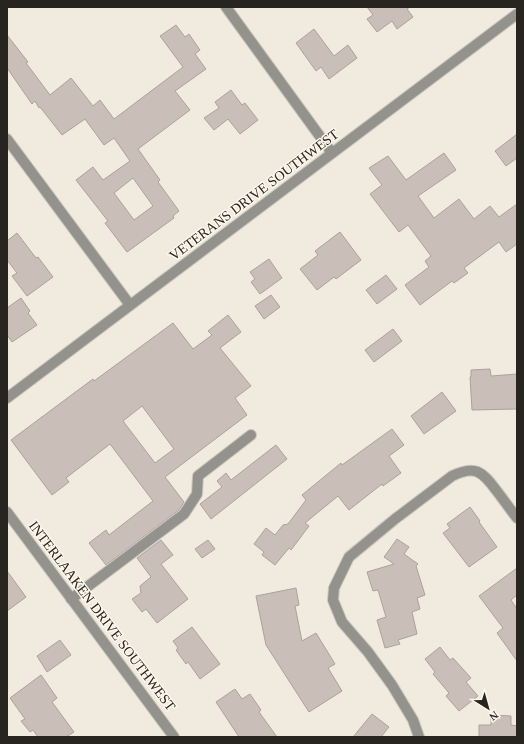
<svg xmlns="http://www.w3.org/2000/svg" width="524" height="744" font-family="Georgia,serif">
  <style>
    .building { fill: #cabeb9; stroke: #ada19d; fill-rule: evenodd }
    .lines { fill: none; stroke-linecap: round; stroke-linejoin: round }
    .minor-casing { stroke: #ccc7bd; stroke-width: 12 }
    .minor { stroke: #94928d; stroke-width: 10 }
    .labels { text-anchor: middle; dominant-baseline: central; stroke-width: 3; stroke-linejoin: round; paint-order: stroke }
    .street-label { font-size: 14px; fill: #282521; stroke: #fdf7ec }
  </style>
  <rect width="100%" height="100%" fill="#f0eadf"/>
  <g class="building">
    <path d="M367,7h43l-3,2 6,8 -16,12 -5,-8 -15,11 -10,-13 6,-4z"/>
    <path d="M176,25l9,12 4,-3 11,16 -5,4 11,15 -31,22 15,19 -52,39 22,31 -2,2 21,29 -6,5 1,2 -47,34 -22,-29 3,-2 -32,-41 17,-13 10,13 27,-19 -16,-23 -10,7 -19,-26 -23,16 -22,-28 -1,1 -4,-7 -3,3 -25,-36v-33l21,27 -2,1 24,32 21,-17 22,28 7,-6 14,19 69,-52 -23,-31zM133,178l20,28 -19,14 -20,-27z"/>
    <path d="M314,29l20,27 14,-11 9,13 -28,21 -8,-12 -5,4 -20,-28z"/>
    <path d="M231,90l11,15 3,-2 13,17 -18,14 -12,-15 -14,11 -10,-12 15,-10 -4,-6z"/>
    <path d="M517,134v24l-11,8 -11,-15z"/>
    <path d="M444,153l12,17 -38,26 16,22 25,-19 15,20 16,-13 9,11 18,-13v40l-11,8 -7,-10 -35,26 4,5 -14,10 -2,-2 -32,24 -15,-20 24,-18 -4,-6 6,-5 -23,-31 -9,7 -29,-38 12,-9 -13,-17 19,-12 18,24z"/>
    <path d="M340,232l21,28 -25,19 -2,-2 -17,13 -17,-21 18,-14 -3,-4z"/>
    <path d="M17,233l19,25 2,-1 15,20 -26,19 -15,-20 5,-3 -10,-13v-19z"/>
    <path d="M269,259l13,19 -22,16 -9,-12 4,-3 -5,-7z"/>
    <path d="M386,275l11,14 -20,15 -11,-14z"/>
    <path d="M271,295l9,12 -16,12 -9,-13z"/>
    <path d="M21,298l9,13 -2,2 9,12 -25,17 -5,-7v-27z"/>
    <path d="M228,315l13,17 -21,16 31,38 -16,12 12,17 -82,62 19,25 -5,8 -73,55 -17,-22 17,-13 3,5 44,-34 -43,-57 -44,34 3,4 -17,13 -41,-55 82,-61 1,2 79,-58 20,26 19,-14 -4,-4zM142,406l32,43 -19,14 -32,-42z"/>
    <path d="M393,329l9,12 -28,21 -9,-12z"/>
    <path d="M490,369l1,7 26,-2v35l-45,1 -2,-33h1v-7z"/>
    <path d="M442,392l14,19 -32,23 -13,-18z"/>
    <path d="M392,429l12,16 -15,11 12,17 -18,13 -1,-2 -33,26 -11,-14 -33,27 4,3 -18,24 -2,-2 -14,17 -13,-10 2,-3 -10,-8 12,-16 9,7 8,-10 5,-1 18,-24 -4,-5 39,-32 1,2z"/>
    <path d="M276,445l11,14 -76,60 -11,-15 22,-17 -5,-6 9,-8 5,7z"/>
    <path d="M470,507l10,14 -1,1 18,25 -28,20 -26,-34 7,-5 -3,-4z"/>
    <path d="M397,539l12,8 -5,7 14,10 -2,2 9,29 -8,3 3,11 -8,3 5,22 -19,6 2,4 -15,4 -8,-28 9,-3 -8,-27 -5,1 -6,-19 27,-8 -10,-7z"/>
    <path d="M161,540l12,15 -12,9 27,35 -31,24 -11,-14 -4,3 -10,-13 9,-6 -1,-7 11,-9 -14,-19z"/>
    <path d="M208,540l7,9 -13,9 -7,-9z"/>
    <path d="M517,568v27l-6,5 6,9v52l-20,-28 6,-5 -24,-32z"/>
    <path d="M7,571l19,26 -19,14z"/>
    <path d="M296,588l3,17 -4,1 7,35 14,-8 19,31 -7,4 14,23 -33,21 -43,-67 -10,-49z"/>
    <path d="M192,627l28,37 -20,15 -12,-17 -2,2 -10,-14 2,-2 -5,-7z"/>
    <path d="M60,640l11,15 -24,17 -10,-16z"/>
    <path d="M440,647l10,13 3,-2 18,20 -5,4 12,14 -19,15 -13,-15 3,-3 -16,-19 2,-2 -10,-13z"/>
    <path d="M41,675l16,23 -5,4 22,30 -8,5h-28l-5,-7 -3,2 -9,-11 4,-2 -15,-21z"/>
    <path d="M235,689l7,10 8,-5 11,16 -2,2 18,25h-38l-23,-35z"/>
    <path d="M372,714l17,13 -8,10h-28z"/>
    <path d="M491,715l20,1v9l6,1v11h-38v-12h12z"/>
  </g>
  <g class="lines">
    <g class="minor-casing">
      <g id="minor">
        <path d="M226,7l106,146"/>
        <path d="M7,139l123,166"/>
        <path d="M7,398l510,-384"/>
        <path d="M7,512l167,225"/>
        <path d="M71,599l113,-85 13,-20 1,-18 53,-41"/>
        <path d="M419,737l-6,-17 -21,-35 -24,-33 -26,-30 -9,-22 1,-12 15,-31 46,-38 57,-43c23,-11 30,-5 44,14 7,9 14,19 21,28"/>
      </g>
    </g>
    <use href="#minor" class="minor"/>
  </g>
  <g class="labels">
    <g class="street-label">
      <text transform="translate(254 195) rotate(-37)">VETERANS DRIVE SOUTHWEST</text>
      <text transform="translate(102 616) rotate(53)">INTERLAAKEN DRIVE SOUTHWEST</text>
    </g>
  </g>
  <rect width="524" height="744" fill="none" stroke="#282521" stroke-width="16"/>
  <g transform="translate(488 708) rotate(143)" stroke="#fdf7ec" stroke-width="3" paint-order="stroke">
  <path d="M0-3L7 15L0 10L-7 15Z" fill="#282521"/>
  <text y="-6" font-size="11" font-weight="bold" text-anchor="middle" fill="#282521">N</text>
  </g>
</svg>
